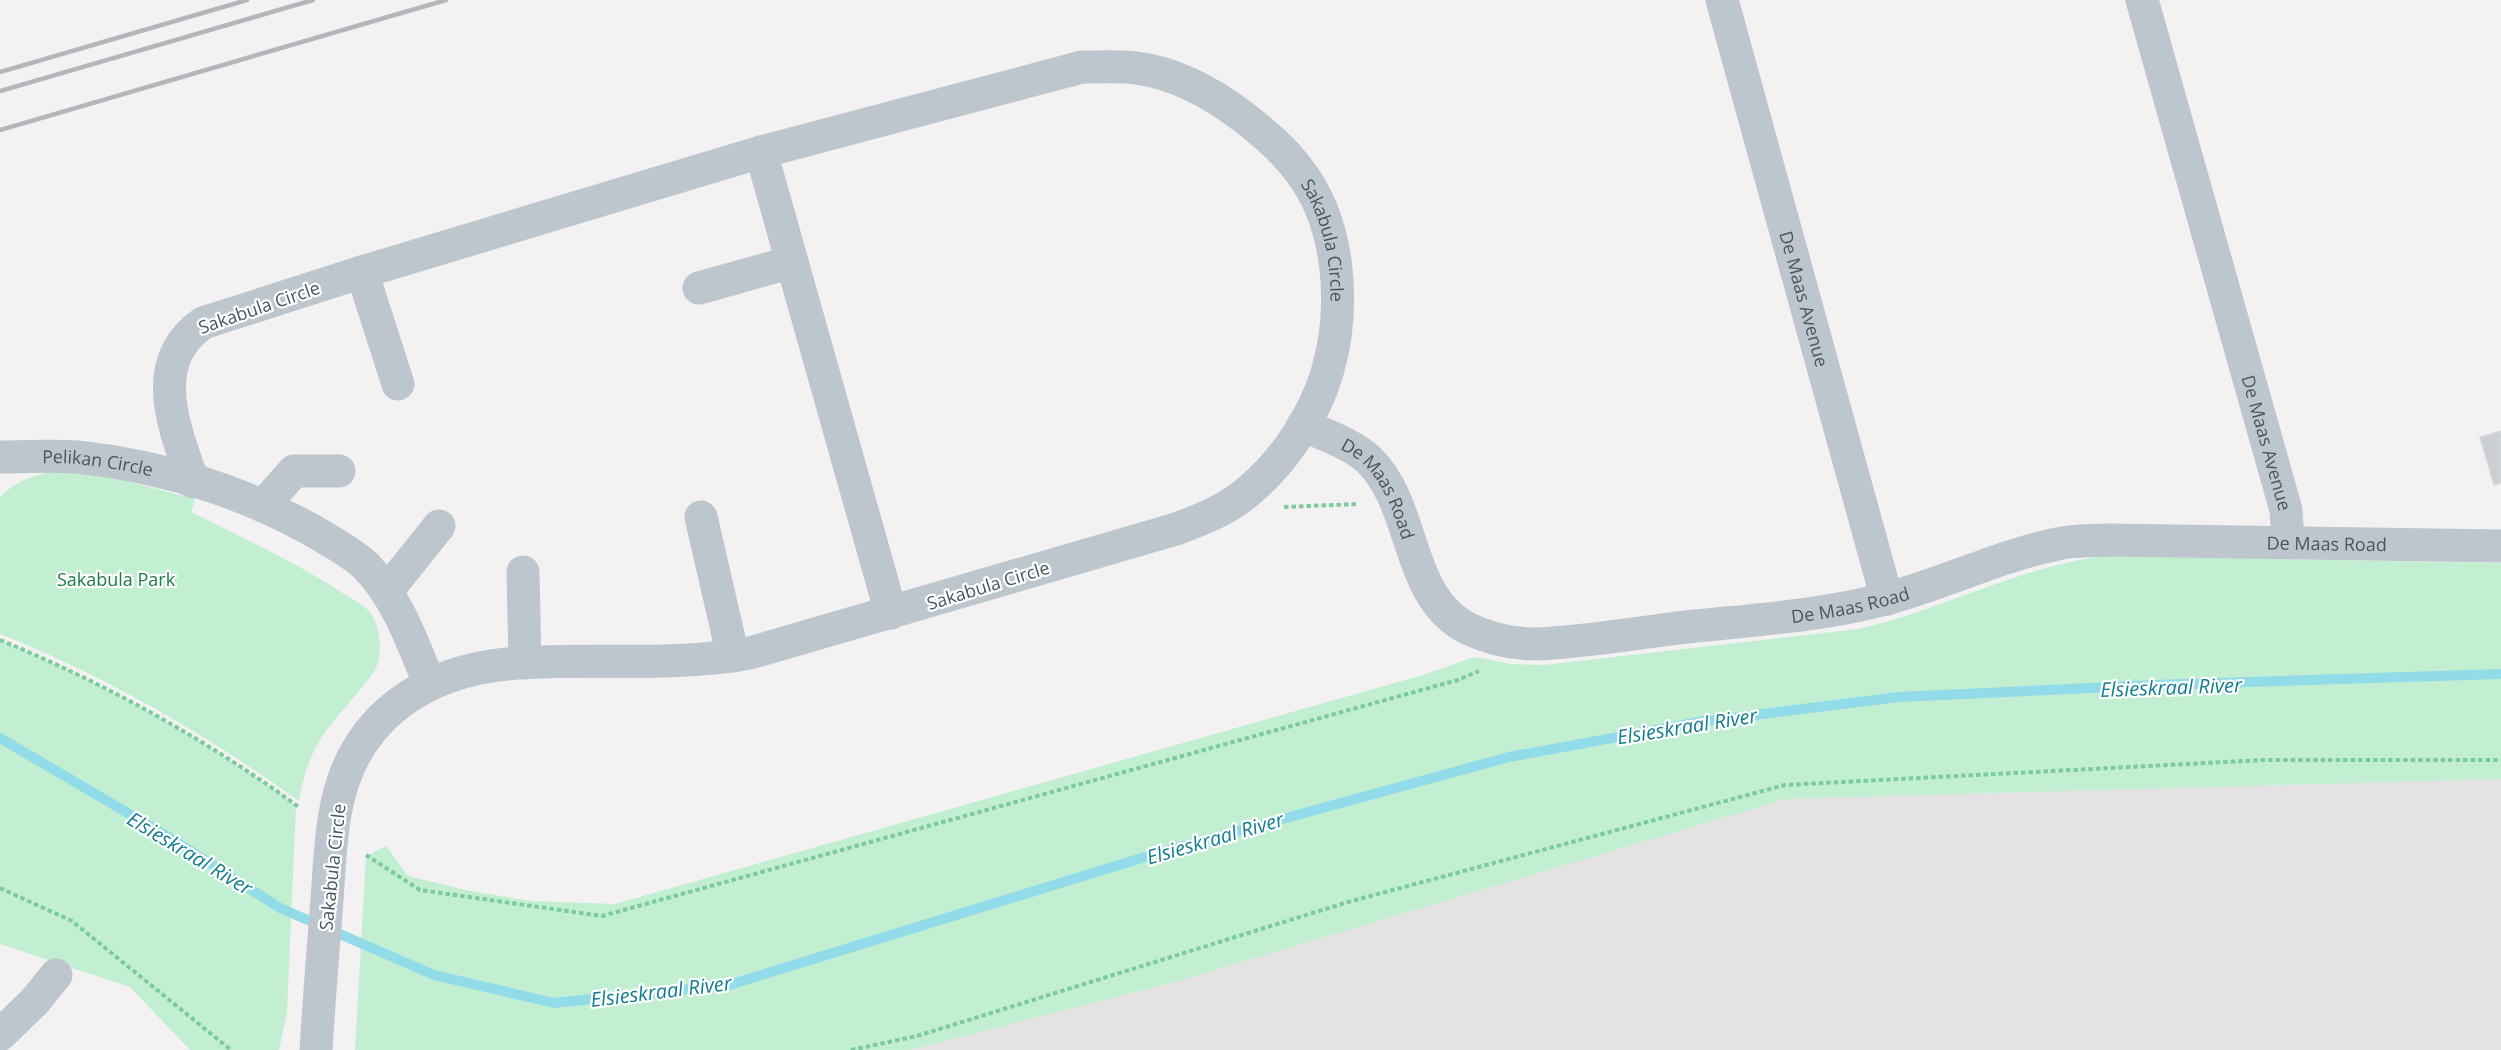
<svg xmlns="http://www.w3.org/2000/svg" width="2501" height="1050" font-family="'Open Sans',sans-serif">
  <style>
    .education { fill: #e4e2e3 }
    .green { fill: #c2eed1 }
    .lines { fill: none; stroke-linecap: round; stroke-linejoin: round }
    .stream { stroke: #92dbe9; stroke-width: 10 }
    .building { fill: #cbced3; stroke: #d5d8dc; stroke-width: 1.5 }
    .path { stroke: #7ccb9f; stroke-width: 4; stroke-dasharray: 4.5 3; stroke-linecap: butt }
    .minor { stroke: #bdc6cd; stroke-width: 33 }
    .rail { stroke: #b3b7bb; stroke-width: 4.5 }
    .labels { text-anchor: middle; dominant-baseline: central; stroke-width: 4.5; stroke-linejoin: round; paint-order: stroke }
    .street-label { font-size: 18px; fill: #4a555e; stroke: #fff }
    .park-label { font-size: 18px; fill: #1c7d47; stroke: #fff }
    .water-label { font-size: 20px; font-style: italic; fill: #137d90; stroke: #fff }
  </style>
  <rect width="100%" height="100%" fill="#f3f1f1"/>
  <path class="education" d="M2501,779v271h-1591l265,-68 611,-183z"/>
  <g class="green">
    <path d="M59,471l48,5 88,23 -4,13c52,26 105,50 153,82 8,5 20,11 26,18 11,15 14,46 3,61 -37,51 -62,59 -74,128 -92,-66 -193,-125 -299,-167v-137c17,-17 36,-23 59,-26z"/>
    <path d="M2105,556l396,7v216l-715,20 -611,183 -265,68h-555l11,-194 20,-10 22,30 57,14 66,11 84,3 808,-229 51,-18 37,7 33,1 314,-36c85,-19 159,-62 247,-73z"/>
    <path d="M0,640c104,43 205,100 296,165l-9,207 -8,38h-89l-60,-63 -130,-43z"/>
  </g>
  <g class="lines">
    <path class="stream" d="M0,738l167,98 113,72 154,67 120,28 175,-18 429,-132 351,-96 196,-36 194,-24 255,-12 347,-11"/>
  </g>
  <path class="building" d="M2501,431v52l-7,2 -14,-48z"/>
  <g class="lines">
    <g class="path">
      <path d="M1284,507l74,-3"/>
      <path d="M0,640c105,43 209,101 300,168"/>
      <path d="M366,855l54,35 182,26 856,-236 21,-9"/>
      <path d="M0,888l72,33 159,129"/>
      <path d="M851,1050l66,-14 431,-134 437,-117 478,-25h238"/>
    </g>
    <g class="minor">
      <path id="s1" d="M1722,0l165,599"/>
      <path id="s2" d="M2142,0l144,510 2,32"/>
      <path d="M761,152l130,461"/>
      <path d="M362,272l36,112"/>
      <path d="M699,288l93,-26"/>
      <path id="s3" d="M1303,425c22,10 49,19 66,35 48,46 35,137 100,169 21,10 45,15 68,15 49,-2 100,-11 149,-17 67,-7 137,-11 203,-29 56,-15 108,-41 164,-53 18,-5 38,-4 56,-5l392,6"/>
      <path id="s4" d="M0,457c26,0 52,-2 77,0 86,9 172,36 245,79 16,10 32,18 45,31 31,33 45,74 62,116"/>
      <path id="s5" d="M193,482c-18,-53 -47,-119 10,-159l159,-51 399,-120 321,-85c17,0 37,-1 54,1 40,5 79,27 110,51 19,15 37,30 52,50 43,54 48,139 29,204 -13,43 -42,87 -76,116 -22,20 -48,30 -75,40l-426,124c-76,14 -155,5 -232,10 -93,6 -167,54 -183,151 -5,28 -6,58 -8,86 -4,50 -8,100 -11,150"/>
      <path d="M263,506l31,-35h45"/>
      <path d="M701,517l32,139"/>
      <path d="M523,572l2,91"/>
      <path d="M387,591l52,-65"/>
      <path d="M0,1035l35,-34 21,-26"/>
    </g>
    <g class="rail">
      <path d="M0,72l247,-72"/>
      <path d="M0,91l313,-91"/>
      <path d="M0,130l446,-130"/>
    </g>
  </g>
  <g class="labels">
    <g class="street-label">
      <text stroke="none"><textPath href="#s5" startOffset="1416">Sakabula Circle</textPath></text>
      <text stroke="none"><textPath href="#s1" startOffset="310">De Maas Avenue</textPath></text>
      <text transform="translate(259 307) rotate(-19)">Sakabula Circle</text>
      <text stroke="none"><textPath href="#s2" startOffset="460">De Maas Avenue</textPath></text>
      <text stroke="none"><textPath href="#s4" startOffset="98">Pelikan Circle</textPath></text>
      <text stroke="none"><textPath href="#s3" startOffset="104">De Maas Road</textPath></text>
      <text stroke="none"><textPath href="#s3" startOffset="1148">De Maas Road</textPath></text>
      <text transform="translate(988 585) rotate(-17)">Sakabula Circle</text>
      <text stroke="none"><textPath href="#s3" startOffset="662">De Maas Road</textPath></text>
      <text transform="translate(332 867) rotate(-84)">Sakabula Circle</text>
    </g>
    <g class="park-label">
      <text x="116" y="579">Sakabula Park</text>
    </g>
    <g class="water-label">
      <text transform="translate(2171 687) rotate(-2)">Elsieskraal River</text>
      <text transform="translate(1687 726) rotate(-9)">Elsieskraal River</text>
      <text transform="translate(1215 838) rotate(-16)">Elsieskraal River</text>
      <text transform="translate(190 853) rotate(31)">Elsieskraal River</text>
      <text transform="translate(661 991) rotate(-7)">Elsieskraal River</text>
    </g>
  </g>
</svg>
